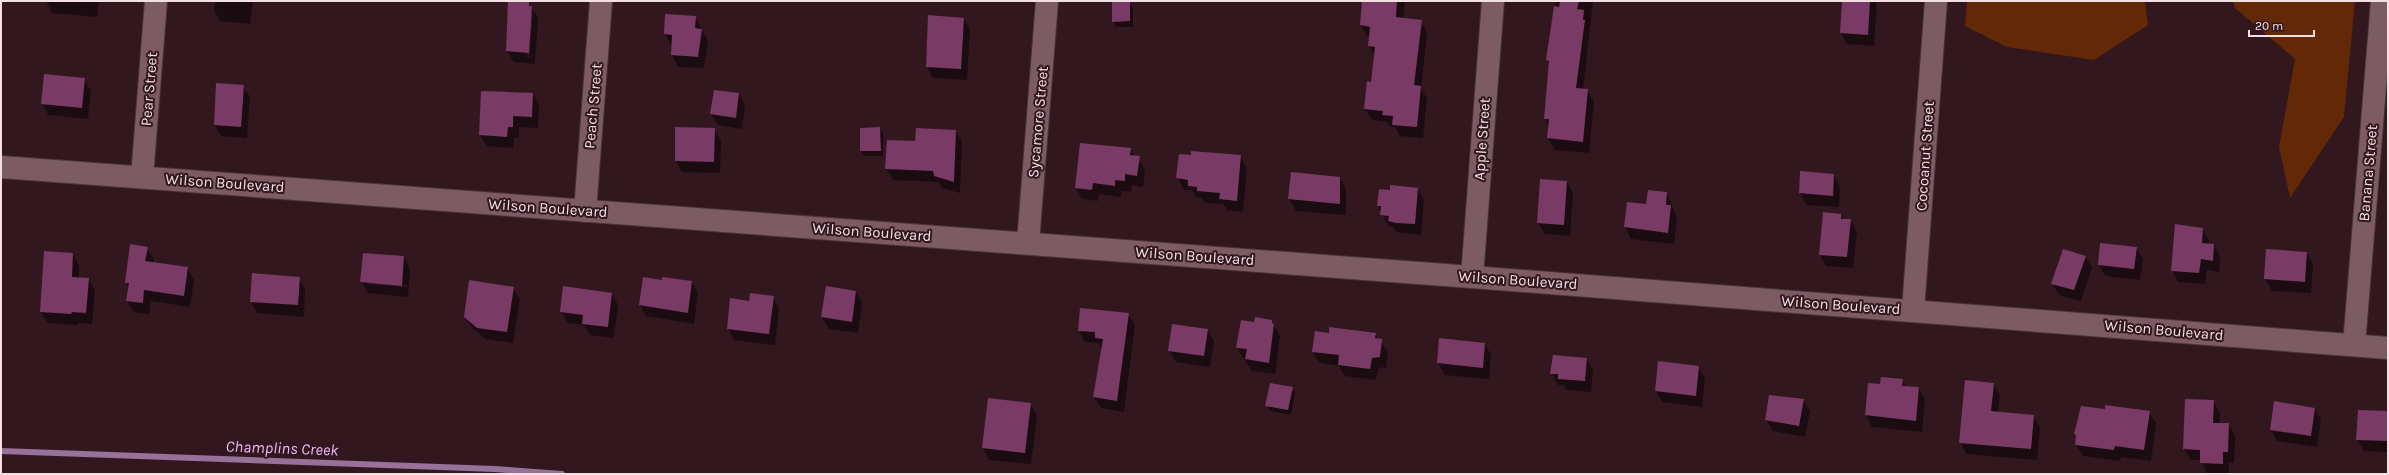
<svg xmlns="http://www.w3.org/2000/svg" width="2389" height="475" font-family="Karla,sans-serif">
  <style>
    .green { fill: #632805 }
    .shadow { fill: #0007; fill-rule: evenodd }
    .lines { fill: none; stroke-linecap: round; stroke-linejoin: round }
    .stream { stroke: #97719a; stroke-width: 6 }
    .building { fill: #793a65 }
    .minor-casing { stroke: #493439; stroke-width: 24 }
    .minor { stroke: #7c5b64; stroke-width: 22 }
    .labels { text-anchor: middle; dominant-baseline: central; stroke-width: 4; stroke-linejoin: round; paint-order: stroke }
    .street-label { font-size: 15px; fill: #f3e0e4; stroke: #32171f }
    .water-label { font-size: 16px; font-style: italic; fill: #f0bafe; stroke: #32171f }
  </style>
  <rect width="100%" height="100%" fill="#32171f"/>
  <g class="green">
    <path d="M1967,1h178l3,24 -54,35 -87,-13 -42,-21z"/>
    <path d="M2233,1h122l-11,116 -54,81 -11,-51 16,-88 -60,-51z"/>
  </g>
  <g class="shadow">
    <path d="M46,1h53l-2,16 -45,-4z"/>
    <path d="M215,1h38l-3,23 -30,-3 -6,-11z"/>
    <path d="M509,1l19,1 10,16 -3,46 -21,-2 -7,-11zM531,12h2l-4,46h-2z"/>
    <path d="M1371,1h34l-2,18 18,2 6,12 -6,56 6,9 -4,40 -23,-2 -5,-9h-5l-3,-5 -15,-2 -7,-11 7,-26 3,-27 -6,-10 1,-9 -3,-1 -6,-11z"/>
    <path d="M1556,1h37l-10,89h4l7,12 -5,51 -34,-3 -7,-12 1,-12 -4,-7 5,-54 -3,-5z"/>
    <path d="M1843,1h34l-3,45 -27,-2 -6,-11z"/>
    <path d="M1129,2l4,6v19h-17l-3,-6z"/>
    <path d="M666,15l29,2 13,24 -4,27 -26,-1 -6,-12v-9l-7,-12z"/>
    <path d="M964,19l6,11 -3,50 -34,-2 -6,-11z"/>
    <path d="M84,79l7,12 -3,28 -40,-4 -6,-12z"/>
    <path d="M243,86l7,11 -3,41 -26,-2 -6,-11z"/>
    <path d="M533,94l6,11 -1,23 -19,-1v11h-5l-1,10 -26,-2 -7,-11z"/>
    <path d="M739,94l6,11 -3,24 -24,-4 -7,-11z"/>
    <path d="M880,128l3,6v22h-19l-3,-5z"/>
    <path d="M714,129l7,12 -1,32 -38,-1 -6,-11z"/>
    <path d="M955,131l7,11 -2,51 -18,-5 -3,-6 -46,-2 -7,-11 30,-27z"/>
    <path d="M1130,149l15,20 -2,18 -11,-2 -1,7 -10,-1v6l-22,-3 -1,7 -16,-2 -6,-11z"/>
    <path d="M1240,156l7,12 -4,44 -16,-2 -4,-6 -18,-1 -3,-5 -6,-1 -4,-7h-8l-6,-12z"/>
    <path d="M1801,172l33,3 6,12 -1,20 -33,-2 -6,-12z"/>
    <path d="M1292,173l48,5 6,11v26l-50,-4 -7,-12z"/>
    <path d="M1567,182l6,11 -3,43 -25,-2 -7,-11z"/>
    <path d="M1418,189l6,11 -3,35 -25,-3 -3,-5 -5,-1 -10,-20 13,-15z"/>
    <path d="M1667,193l10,25 -3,26 -43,-5 -6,-12 3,-24 19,2z"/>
    <path d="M1841,215l2,4 7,1 7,12 -4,36 -27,-2 -6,-11z"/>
    <path d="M2202,229l7,11 -1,5h6l6,12 -1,15 -12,-2 -2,14 -27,-2 -6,-12z"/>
    <path d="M147,248l7,11 -1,4 34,5 7,12 -4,27 -39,-6 -2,13 -15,-2 -7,-11 2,-13 -3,-6z"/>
    <path d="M2136,248l7,11 -3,21 -35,-4 -6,-12z"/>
    <path d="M2063,250l23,7 6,11 -11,33 -22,-6 -7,-12z"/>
    <path d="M2267,250l39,2 7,12 -2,29 -39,-2 -7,-12z"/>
    <path d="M73,254l6,11v13l9,1 7,11 -3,34 -14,-1v2l-30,-2 -7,-11z"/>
    <path d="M404,257l6,12 -2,28 -40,-4 -6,-11zM368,282l39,3v2l-39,-3z"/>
    <path d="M299,278l6,11 -1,28 -47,-4 -6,-11z"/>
    <path d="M663,281l29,1 6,12 -4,30 -48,-8 -6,-11z"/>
    <path d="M513,288l7,11 -7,44 -28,-4 -13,-11 -7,-11z"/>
    <path d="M827,288l29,4 6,11 -4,30 -29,-4 -7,-12z"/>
    <path d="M612,294l6,11 -4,33 -24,-3 -6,-10 -16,-2 -7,-11z"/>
    <path d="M773,297l6,12 -4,36 -41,-5 -6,-11 22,-27z"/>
    <path d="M1128,314l7,11 -11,87 -23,-4 -7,-11 8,-47 -3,-7 -14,-1 -6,-11z"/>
    <path d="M1271,320l9,16 -5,38 -23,-3 -15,-23 18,-25z"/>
    <path d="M1207,330l7,11 -4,26 -34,-5 -7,-12z"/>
    <path d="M1375,334l13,18 -2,16 -5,-1 -3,3 -2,10 -31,-4 -6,-10 -19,-3 -7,-11z"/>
    <path d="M1440,339l45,5 6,11 -2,24 -44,-4 -7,-12z"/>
    <path d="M1587,359l6,11 -2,22 -25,-2 -3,-5h-5l-6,-12z"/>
    <path d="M1698,367l7,11 -3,29 -40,-5 -6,-11z"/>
    <path d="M1902,380l4,7 13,1 6,12 -3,32 -50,-5 -6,-12 3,-31 12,1z"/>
    <path d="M1993,384l7,11 -2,17 35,4 7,11 -3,33 -71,-6 -6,-12z"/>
    <path d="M1292,388l3,5 -4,22 -21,-4 -3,-6z"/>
    <path d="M989,399l41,5 7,11 -6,49 -42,-4 -6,-12z"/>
    <path d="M1803,400l7,11 -5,26 -32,-6 -7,-11z"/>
    <path d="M2213,401l7,12 -1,11h10l6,12 -1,27h-5v11h-22l-6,-14h-10l-7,-11z"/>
    <path d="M2315,408l6,12 -4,27 -40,-6 -6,-11z"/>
    <path d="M2106,410l43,2 7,11 -5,38 -30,-4 -1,4 -37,-5 -7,-11 1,-7 -2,-4z"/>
    <path d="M2388,412v40l-24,-1 -7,-12z"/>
  </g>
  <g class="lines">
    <path class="stream" d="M1,451l494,18 67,5"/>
  </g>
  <g class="building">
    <path d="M508,1h21v5h3l-3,47 -23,-2z"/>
    <path d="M1112,1h18v20l-18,1z"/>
    <path d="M1362,1h35l-1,16 26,3 -8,65 7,1 -4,41 -25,-2 1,-9 -11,-1 1,-4 -19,-2 3,-28 4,1 4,-35 -7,-1 2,-19 -10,-2z"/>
    <path d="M1560,1h19l-2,8 7,1 -1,10h2l-9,68 12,1 -5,53 -36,-4 2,-19h-5l5,-58 -3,-1 8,-54 5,1z"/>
    <path d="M1842,1h28l-2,34 -28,-2z"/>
    <path d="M665,14l31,2 -1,12 7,1 -4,28 -27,-2 1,-20 -8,-1z"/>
    <path d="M928,15l36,3 -3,51 -35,-2z"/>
    <path d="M44,74l41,4 -3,30 -41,-4z"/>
    <path d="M216,83l28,2 -3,42 -27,-2z"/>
    <path d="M714,90l25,3 -3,25 -26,-4z"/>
    <path d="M481,91l52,2 -1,24 -19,-1v11h-5l-1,10 -28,-2z"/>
    <path d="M675,127l40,1 -1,34 -39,-1z"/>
    <path d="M880,127l1,24h-21v-23z"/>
    <path d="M916,128l40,2 -2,52 -20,-6 -1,-5 -48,-2 2,-29 28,1z"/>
    <path d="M1080,143l51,5 -1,7 10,1 -3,20 -12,-2v7l-10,-1v6l-22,-3 -1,7 -17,-2z"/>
    <path d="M1191,151l50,4 -4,46 -18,-2 1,-6 -23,-2v-4l-9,-1v-6l-12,-2 3,-24 12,1z"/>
    <path d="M1800,171l34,3 -1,22 -34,-3z"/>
    <path d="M1291,172l49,5v27l-52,-5z"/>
    <path d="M1540,179l27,2 -3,44 -27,-2z"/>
    <path d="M1390,185l28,3 -3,36 -19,-1 -8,-2 1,-5 -9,-1 1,-9h-4l2,-17 11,1z"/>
    <path d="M1648,190l19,2 -1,13h5l-3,28 -44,-6 3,-25 19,2z"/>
    <path d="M1823,212l18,2v5h10l-4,38 -28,-2z"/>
    <path d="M2175,224l28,4 -1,15 12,1 -1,17 -12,-2 -2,14 -28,-2z"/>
    <path d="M2100,243l37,4 -3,22 -36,-4z"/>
    <path d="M130,244l18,3 -3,14 43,6 -4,29 -40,-6 -1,13 -17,-2 3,-18h-4z"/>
    <path d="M2063,249l23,7 -12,34 -23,-6z"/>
    <path d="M2266,249l41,3 -2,30 -41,-3z"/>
    <path d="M44,251l29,2 -1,24 17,1 -3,35 -14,-1 -1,2 -31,-2z"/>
    <path d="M363,253l41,3 -2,30 -42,-4z"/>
    <path d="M252,273l48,4 -2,28 -48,-3z"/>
    <path d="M643,277l19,3v-3l30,4 -4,32 -49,-8z"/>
    <path d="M469,280l45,7 -7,45 -30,-4 -13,-11z"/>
    <path d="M563,286l49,7 -4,34 -26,-3 1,-9 -23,-3z"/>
    <path d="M826,286l30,5 -4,31 -31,-5z"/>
    <path d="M750,293l24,3 -5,38 -42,-5 3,-31 19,3z"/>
    <path d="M1080,308l49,5 -12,88 -24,-4 10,-58 -8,-1v-6l-17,-1z"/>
    <path d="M1255,317l17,3v3l2,1 -5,39 -24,-4 2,-10 -11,-1 5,-28 13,2z"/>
    <path d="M1172,324l36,5 -4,27 -36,-5z"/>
    <path d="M1329,327l47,6 -1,5 7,1 -2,18 -8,1 -2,11 -32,-4 1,-10 -27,-3 3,-21 14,2z"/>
    <path d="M1439,338l46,5 -2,25 -46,-5z"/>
    <path d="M1553,355l34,3 -2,23 -27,-2v-5h-8z"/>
    <path d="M1658,361l41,5 -3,30 -41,-5z"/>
    <path d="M1881,377l22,2 -1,7 17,1 -3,34 -51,-6 3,-32 12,1z"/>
    <path d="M1965,380l29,3 -3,28 43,4 -3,34 -72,-6z"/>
    <path d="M1270,383l23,4 -5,23 -23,-4z"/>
    <path d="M1769,395l35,4 -5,27 -34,-6z"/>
    <path d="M988,398l43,5 -6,50 -43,-5z"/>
    <path d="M2185,399l29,1 -1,23h16l-1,29h-5v12l-23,-1v-13l-17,-1z"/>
    <path d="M2274,401l41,7 -4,28 -41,-6z"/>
    <path d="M2105,405l45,6 -6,39 -29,-4 -1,4 -39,-5 1,-10 -2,-1 7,-28 24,3z"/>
    <path d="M2358,410l30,1v30l-32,-1z"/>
  </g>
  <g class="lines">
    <g class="minor-casing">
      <g id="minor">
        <path d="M1,167l1471,110 916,71"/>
        <path d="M142,177l14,-176"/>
        <path d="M585,211l16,-210"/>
        <path d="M1028,243l19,-242"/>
        <path d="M1472,277l21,-276"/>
        <path d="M1913,310l23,-309"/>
        <path d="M2354,345l28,-344"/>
      </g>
    </g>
    <use href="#minor" class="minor"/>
  </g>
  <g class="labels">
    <g class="street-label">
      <text transform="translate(149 89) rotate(-85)">Pear Street</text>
      <text transform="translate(593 106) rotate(-85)">Peach Street</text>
      <text transform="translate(1038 122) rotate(-85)">Sycamore Street</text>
      <text transform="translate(1482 139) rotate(-86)">Apple Street</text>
      <text transform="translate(1925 156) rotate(-86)">Cocoanut Street</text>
      <text transform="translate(2368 173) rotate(-85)">Banana Street</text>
      <text transform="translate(225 183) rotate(4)">Wilson Boulevard</text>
      <text transform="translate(548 208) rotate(4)">Wilson Boulevard</text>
      <text transform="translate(872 232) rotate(4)">Wilson Boulevard</text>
      <text transform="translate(1195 256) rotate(4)">Wilson Boulevard</text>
      <text transform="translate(1518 280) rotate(4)">Wilson Boulevard</text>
      <text transform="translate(1841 305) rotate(4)">Wilson Boulevard</text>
      <text transform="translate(2164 330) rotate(5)">Wilson Boulevard</text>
    </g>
    <g class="water-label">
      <text transform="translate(282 448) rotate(2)">Champlins Creek</text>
    </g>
  </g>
  <rect width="2389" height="475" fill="none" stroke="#f3e0e4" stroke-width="4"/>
  <path d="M2249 30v6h65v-6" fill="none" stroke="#f3e0e4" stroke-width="2"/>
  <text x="2255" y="30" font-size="12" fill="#f3e0e4" stroke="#32171f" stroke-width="3" paint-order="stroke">20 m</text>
</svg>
